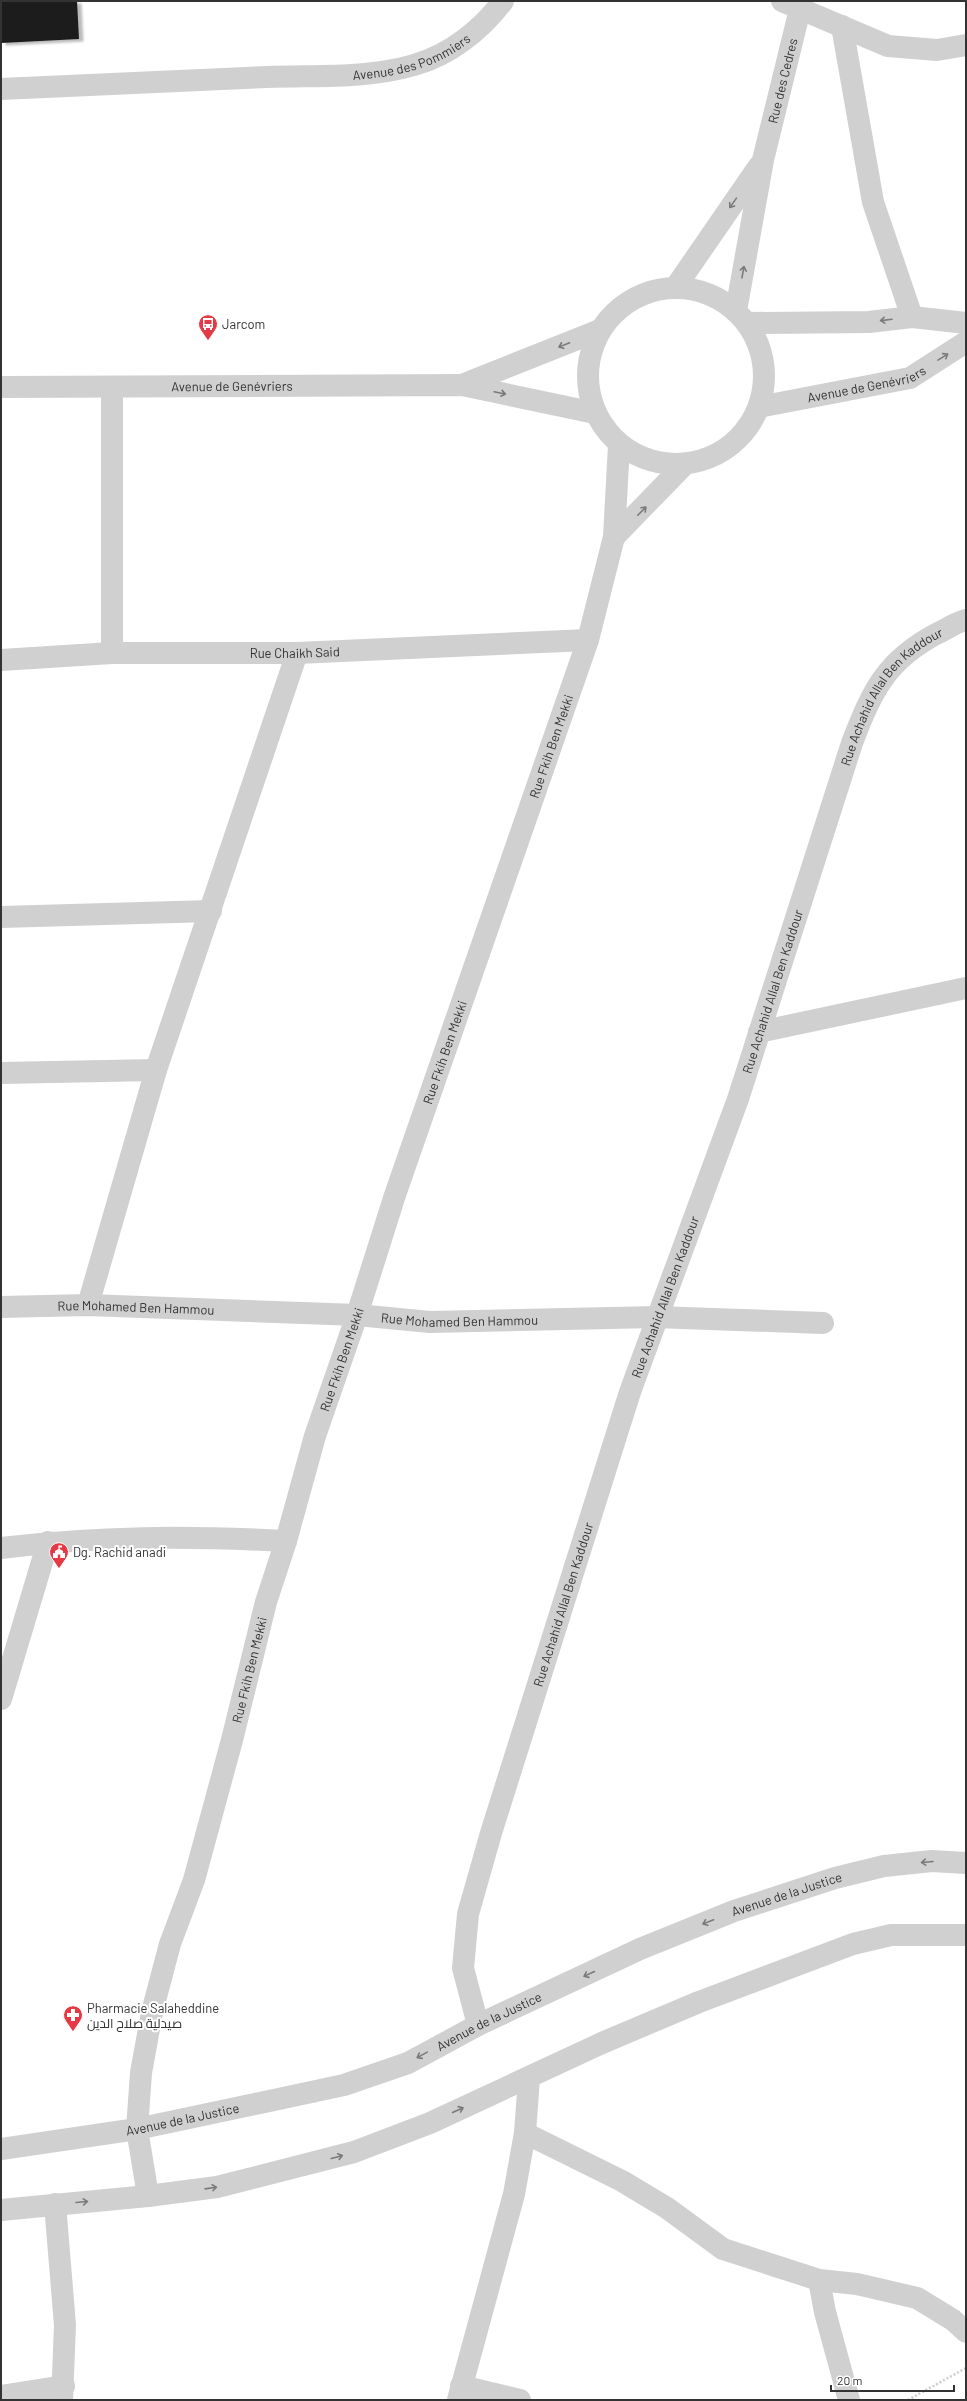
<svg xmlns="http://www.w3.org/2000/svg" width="967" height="2401" font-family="Barlow,Cairo,sans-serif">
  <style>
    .building { fill: #1a1a1a; filter: url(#shadow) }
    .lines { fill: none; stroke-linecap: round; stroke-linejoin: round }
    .path { stroke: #cdcdcd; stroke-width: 2.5; stroke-dasharray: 2 2; stroke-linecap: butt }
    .minor { stroke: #d0d0d0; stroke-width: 22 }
    .oneway { stroke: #7a7a7a }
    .labels { text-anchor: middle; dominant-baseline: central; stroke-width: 4; stroke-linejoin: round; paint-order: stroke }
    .street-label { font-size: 13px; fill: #333; stroke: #fff }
    .poi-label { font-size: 13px; fill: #333; stroke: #fff; text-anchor: start }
  </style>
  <defs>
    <filter id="shadow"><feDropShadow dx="4.5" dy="2.5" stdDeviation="1" flood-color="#0004"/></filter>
  </defs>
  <rect width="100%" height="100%" fill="#fff"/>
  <path class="building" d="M1,1h76l2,38 -78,4z"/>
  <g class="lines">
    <path class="path" d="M908,2400l58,-32"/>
    <g class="minor">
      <path d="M782,1l106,45 49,4 29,-5"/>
      <path d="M842,26l31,176 39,115"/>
      <path id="s1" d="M1,89c89,-4 177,-8 266,-12 49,-2 99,2 147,-12 36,-10 67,-35 89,-64"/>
      <circle cx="676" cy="376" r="88"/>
      <path d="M675,288l84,-122"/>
      <path id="s2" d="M736,311l27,-151 39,-159"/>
      <path d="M747,323l122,-1 43,-5 54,6"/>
      <path d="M462,385l138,-55"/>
      <path id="s3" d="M1,387l461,-2 133,28"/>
      <path id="s4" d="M759,407l151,-29 56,-36"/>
      <path d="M614,537l71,-73"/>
      <path d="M112,653v-266"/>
      <path id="s5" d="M1,660l111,-7h185l291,-13"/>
      <path d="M1,917l210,-6"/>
      <path d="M759,1032l207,-44"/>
      <path d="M1,1073l155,-3"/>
      <path d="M88,1305l68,-235 141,-417"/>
      <path id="s6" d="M1,1307l87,-2 269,10 73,7 226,-5 167,6"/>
      <path d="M1,1548c97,-12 187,-12 285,-7"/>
      <path d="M1,1699l47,-157"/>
      <path id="s7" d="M478,2025l-15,-57 5,-54 23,-81 139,-441 108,-293 114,-356c20,-52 34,-83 86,-110 9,-4 18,-11 28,-13"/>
      <path d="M525,2133l97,48 45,27 56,41 96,31 38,4 60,14 36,22 13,12"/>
      <path id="s8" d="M1,2149l136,-20 207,-44 64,-22 70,-38 162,-76 94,-38 101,-33 49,-12 48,-5 34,2"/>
      <path id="s9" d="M148,2196l-11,-67 4,-56 11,-61 18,-68 24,-64 38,-140 34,-138 20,-61 29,-105 42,-121 38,-120 193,-555 26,-103 5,-92"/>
      <path d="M55,2204l10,121 -3,75"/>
      <path d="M1,2210l147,-14 69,-9 137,-35 76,-29 172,-80 97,-41 154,-58 38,-9h75"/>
      <path d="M819,2280l6,32 24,88"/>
      <path d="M461,2386l59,14"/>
      <path d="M1,2396l63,-10"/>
      <path d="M458,2400l56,-206 11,-61 4,-55"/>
    </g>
  </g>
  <defs><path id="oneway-shaft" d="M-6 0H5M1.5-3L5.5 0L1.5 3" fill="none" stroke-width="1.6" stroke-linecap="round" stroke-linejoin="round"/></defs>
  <g class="oneway">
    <use href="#oneway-shaft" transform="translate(733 203) rotate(125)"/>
    <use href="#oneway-shaft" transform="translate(743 272) rotate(-80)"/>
    <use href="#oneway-shaft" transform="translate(886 320) rotate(173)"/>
    <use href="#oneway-shaft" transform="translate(564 345) rotate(158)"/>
    <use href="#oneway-shaft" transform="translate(943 357) rotate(-32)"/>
    <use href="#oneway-shaft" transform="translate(500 393) rotate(12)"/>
    <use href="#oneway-shaft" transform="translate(642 511) rotate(-45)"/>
    <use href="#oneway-shaft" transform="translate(927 1862) rotate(175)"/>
    <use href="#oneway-shaft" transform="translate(708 1922) rotate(158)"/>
    <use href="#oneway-shaft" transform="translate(589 1974) rotate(155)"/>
    <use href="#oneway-shaft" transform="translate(422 2055) rotate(151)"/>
    <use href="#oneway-shaft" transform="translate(458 2110) rotate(-24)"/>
    <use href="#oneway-shaft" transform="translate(337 2157) rotate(-15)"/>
    <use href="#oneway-shaft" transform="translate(211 2188) rotate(-8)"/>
    <use href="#oneway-shaft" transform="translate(82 2202) rotate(-5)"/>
  </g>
  <defs>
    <g id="bus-pin" transform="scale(1)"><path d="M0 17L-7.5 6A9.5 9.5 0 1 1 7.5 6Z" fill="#e63946" stroke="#fff"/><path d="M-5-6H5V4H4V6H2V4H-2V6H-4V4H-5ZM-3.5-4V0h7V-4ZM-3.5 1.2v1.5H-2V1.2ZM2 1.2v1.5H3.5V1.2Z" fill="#fff"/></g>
    <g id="civic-pin" transform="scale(1)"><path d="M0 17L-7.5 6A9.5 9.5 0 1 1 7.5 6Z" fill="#e63946" stroke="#fff"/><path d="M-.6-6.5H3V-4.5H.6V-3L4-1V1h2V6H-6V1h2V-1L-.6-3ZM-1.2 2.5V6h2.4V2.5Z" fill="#fff"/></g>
    <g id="pharmacy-pin" transform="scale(1)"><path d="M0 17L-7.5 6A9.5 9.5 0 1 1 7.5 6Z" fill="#e63946" stroke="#fff"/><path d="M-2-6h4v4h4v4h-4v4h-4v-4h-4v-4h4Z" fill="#fff"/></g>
  </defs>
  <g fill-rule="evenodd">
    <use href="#bus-pin" x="208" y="324"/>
    <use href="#civic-pin" x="59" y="1552"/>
    <use href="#pharmacy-pin" x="73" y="2015"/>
  </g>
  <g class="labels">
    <g class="street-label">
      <text stroke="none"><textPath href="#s1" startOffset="414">Avenue des Pommiers</textPath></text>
      <text stroke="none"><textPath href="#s2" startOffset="235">Rue des Cedres</textPath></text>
      <text stroke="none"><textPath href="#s4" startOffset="110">Avenue de Genévriers</textPath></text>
      <text stroke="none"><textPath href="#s3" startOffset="231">Avenue de Genévriers</textPath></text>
      <text stroke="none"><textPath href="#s5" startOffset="294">Rue Chaikh Said</textPath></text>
      <text stroke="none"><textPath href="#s7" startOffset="1408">Rue Achahid Allal Ben Kaddour</textPath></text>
      <text stroke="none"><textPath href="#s9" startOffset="1514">Rue Fkih Ben Mekki</textPath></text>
      <text stroke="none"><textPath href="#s7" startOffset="1085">Rue Achahid Allal Ben Kaddour</textPath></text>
      <text stroke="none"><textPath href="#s9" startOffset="1190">Rue Fkih Ben Mekki</textPath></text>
      <text stroke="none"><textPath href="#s7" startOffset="761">Rue Achahid Allal Ben Kaddour</textPath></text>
      <text stroke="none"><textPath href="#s6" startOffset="135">Rue Mohamed Ben Hammou</textPath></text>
      <text stroke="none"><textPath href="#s6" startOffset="459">Rue Mohamed Ben Hammou</textPath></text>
      <text stroke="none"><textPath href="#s9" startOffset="866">Rue Fkih Ben Mekki</textPath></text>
      <text stroke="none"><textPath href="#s7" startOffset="437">Rue Achahid Allal Ben Kaddour</textPath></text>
      <text stroke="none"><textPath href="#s9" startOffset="542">Rue Fkih Ben Mekki</textPath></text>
      <text stroke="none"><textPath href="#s8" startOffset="832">Avenue de la Justice</textPath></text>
      <text stroke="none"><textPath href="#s8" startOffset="508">Avenue de la Justice</textPath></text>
      <text stroke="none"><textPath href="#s8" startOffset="184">Avenue de la Justice</textPath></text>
    </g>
    <g class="poi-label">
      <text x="222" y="324">Jarcom</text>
      <text x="73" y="1552">Dg. Rachid anadi</text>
      <text x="87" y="2008">Pharmacie Salaheddine<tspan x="87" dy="15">صيدلية صلاح الدين</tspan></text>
    </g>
  </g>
  <rect width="967" height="2401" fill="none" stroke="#333333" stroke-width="4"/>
  <path d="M831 2385v6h123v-6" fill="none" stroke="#333333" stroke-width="2"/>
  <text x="837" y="2385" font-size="12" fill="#333333" stroke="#ffffff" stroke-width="3" paint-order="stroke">20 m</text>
</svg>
